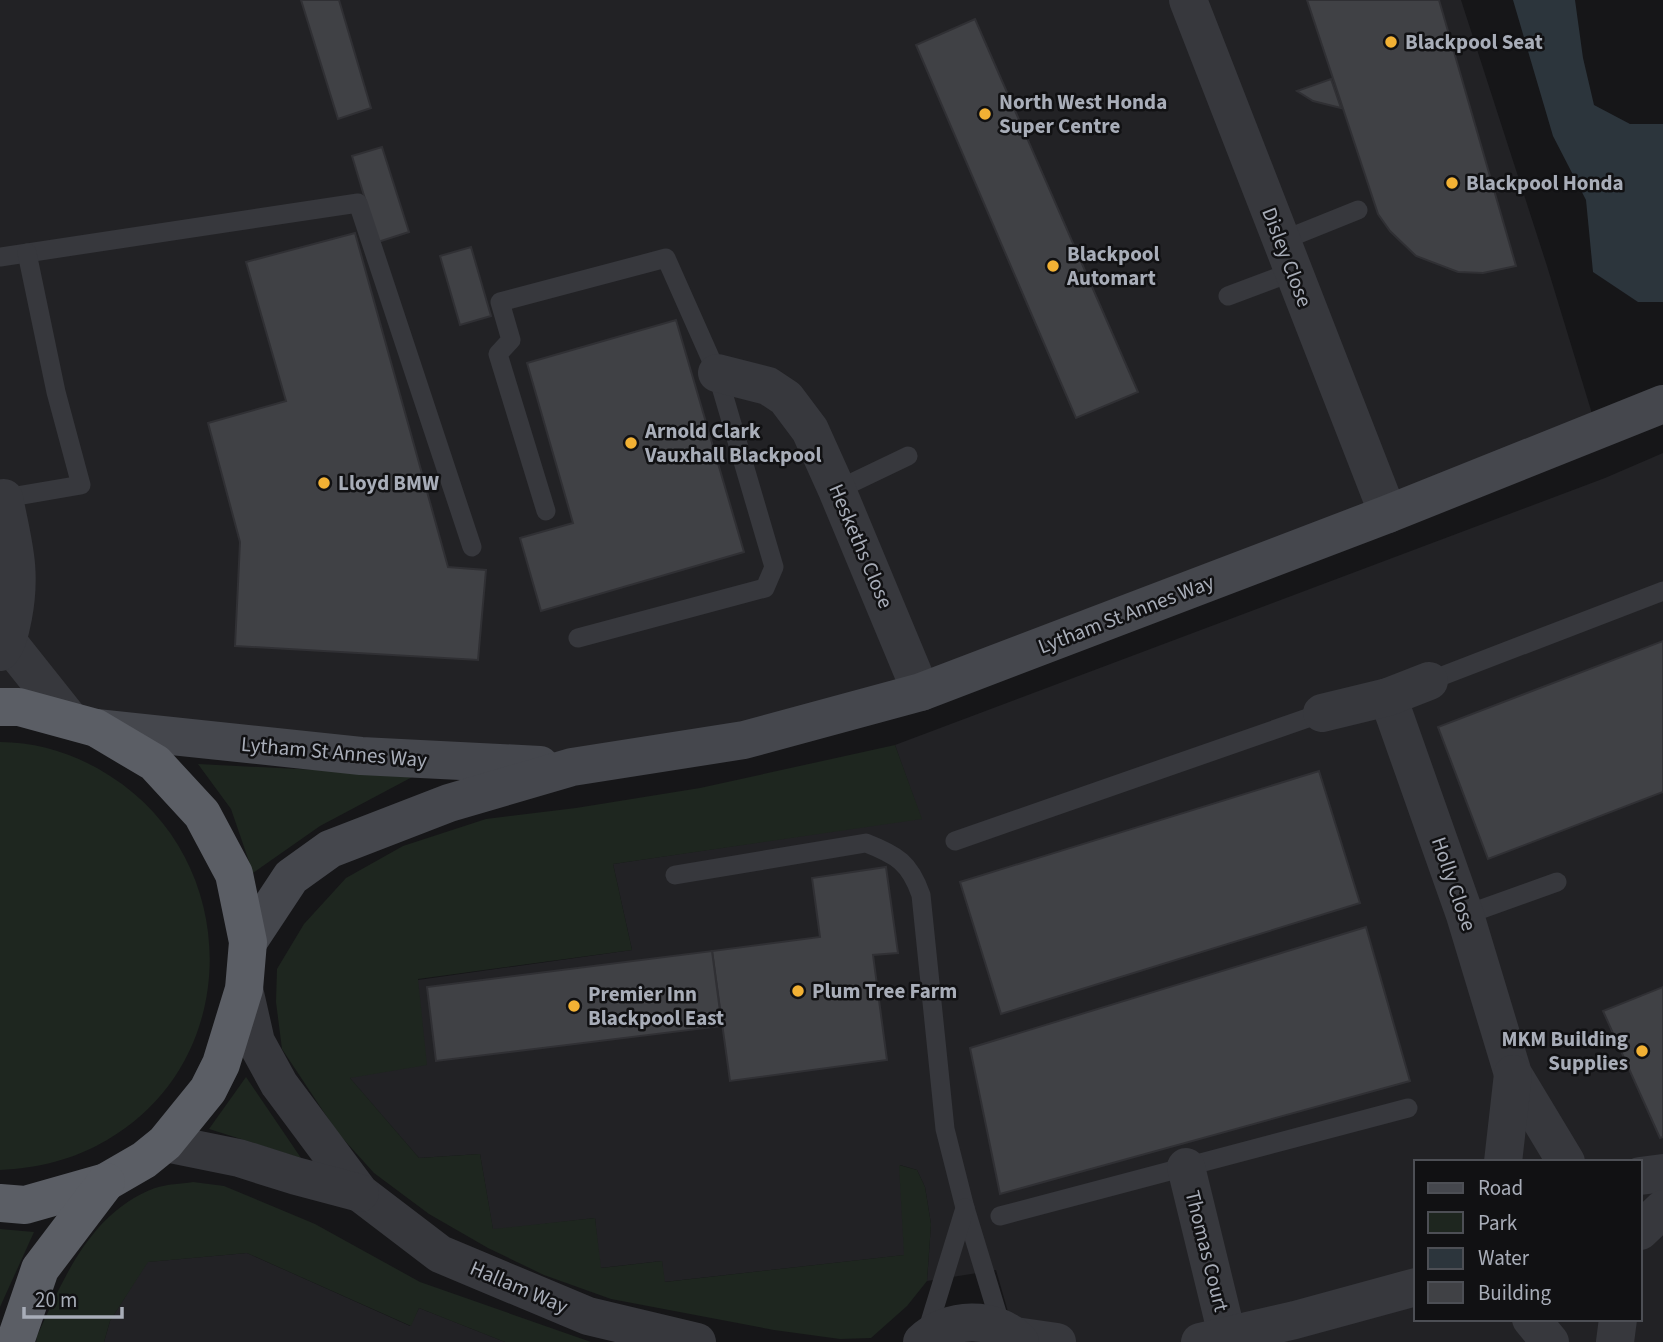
<svg xmlns="http://www.w3.org/2000/svg" width="1663" height="1342" font-family="'Source Sans 3',sans-serif">
  <style>
    .built { fill: #222225; fill-rule: evenodd }
    .green { fill: #1e261f }
    .water { fill: #2c353c }
    .building { fill: #404145; stroke: #303034; stroke-width: 2 }
    .lines { fill: none; stroke-linecap: round; stroke-linejoin: round }
    .service { stroke: #37383d; stroke-width: 19 }
    .minor { stroke: #37383d; stroke-width: 38 }
    .secondary { stroke: #45474d; stroke-width: 38 }
    .trunk { stroke: #5b5e65; stroke-width: 38 }
    .poi-dot { fill: #f2b134; stroke: #111113; stroke-width: 2.5 }
    .labels { text-anchor: middle; dominant-baseline: central; stroke-width: 5; stroke-linejoin: round; paint-order: stroke }
    .poi-label { font-size: 21px; font-weight: bold; fill: #a8adb8; stroke: #111113; text-anchor: start }
    .street-label { font-size: 21px; fill: #a8adb8; stroke: #111113 }
  </style>
  <rect width="100%" height="100%" fill="#161618"/>
  <g class="built">
    <path d="M0,0h1461l86,266 50,164 -676,262 -349,75 -572,-60z"/>
    <path d="M1663,453v889h-643l-5,-6 -19,-66 -69,11 4,-57 -6,-37 -8,-17 -17,-5 5,90 -241,27 -2,-21 -62,7 -5,-50 -102,12 -13,-76 -61,4 -70,-81 38,-6 31,-91 214,-30 -19,-86 308,-46 -26,-73 710,-267zM1416,1162h224v157h-224z"/>
    <path d="M247,1253l163,73 9,-18 86,34h-401l6,-21 37,-59z"/>
  </g>
  <g class="green">
    <path d="M0,742c39,0 78,13 110,34 132,83 135,284 -3,364 -34,20 -69,28 -107,30z"/>
    <path d="M895,745l27,74 -309,45 19,86 -214,29 9,86 -77,13 69,80 61,-4 13,75 102,-11 6,50 61,-7 3,21 239,-27 -5,-90 18,5 8,17 6,37 -4,57 -20,25 -36,32 -31,1 -66,-9 -163,-31 -67,-24 -56,-27 -59,-34 -55,-41 -37,-41 -55,-83 -6,-47 1,-33 27,-45 42,-46 57,-32 83,-27 90,-11 124,-20z"/>
    <path d="M198,764l218,11 -96,51 -67,47 -22,-64z"/>
    <path d="M246,1077l55,81 -92,-29z"/>
    <path d="M193,1182l31,4 91,38 105,58 171,60h-86l-86,-34 -8,18 -164,-73 -99,9 -38,59 -6,21h-68l1,-6c27,-59 54,-124 118,-148 12,-4 26,-4 38,-6z"/>
    <path d="M0,1229l34,3 -34,75z"/>
  </g>
  <path class="water" d="M1513,0h62l8,58 11,47 36,19h33v178h-25l-45,-30 -7,-72 -33,-64z"/>
  <g class="building">
    <path d="M301,0h38l32,108 -33,11z"/>
    <path d="M1307,0h132l77,266 -33,7 -25,-1 -42,-16 -26,-25 -12,-17z"/>
    <path d="M975,19l163,373 -62,26 -160,-373z"/>
    <path d="M1331,79l10,29 -28,-7 -16,-10z"/>
    <path d="M382,147l27,85 -31,10 -26,-86z"/>
    <path d="M355,233l93,334 38,3 -8,90 -243,-14 5,-104 -32,-119 78,-22 -40,-139z"/>
    <path d="M471,247l20,69 -31,9 -20,-69z"/>
    <path d="M676,320l68,232 -203,59 -21,-73 53,-15 -46,-160z"/>
    <path d="M1663,641v151l-175,67 -50,-132z"/>
    <path d="M1319,771l41,132 -359,111 -41,-132z"/>
    <path d="M886,867l12,86 -25,2 14,105 -157,21 -18,-130 108,-14 -8,-59z"/>
    <path d="M1366,927l44,154 -410,113 -30,-146z"/>
    <path d="M712,951l10,75 -286,35 -9,-74z"/>
    <path d="M1663,987v150l-3,1 -57,-127z"/>
  </g>
  <g class="lines">
    <g class="service">
      <path d="M1281,241l77,-31"/>
      <path d="M0,257l358,-54 114,344"/>
      <path d="M1228,296l64,-24"/>
      <path d="M837,490l71,-34"/>
      <path d="M0,499l81,-14 -25,-93 -29,-139"/>
      <path d="M546,511l-48,-157 13,-14 -11,-38 166,-44 51,115 57,194 -9,21 -187,50"/>
      <path d="M1429,681l234,-90"/>
      <path d="M955,841l367,-128"/>
      <path d="M675,875l191,-32c31,12 44,20 55,52l24,234 20,79 37,121"/>
      <path d="M1465,915l92,-33"/>
      <path d="M1000,1216l408,-108"/>
      <path d="M926,1335l39,-127"/>
    </g>
    <g class="minor">
      <path d="M1188,0l200,514"/>
      <path d="M717,373l51,13 18,12 24,32 27,60 84,202"/>
      <path d="M8,642l62,78"/>
      <path d="M0,652c9,-11 10,-22 13,-35 9,-47 0,-73 -9,-119"/>
      <path d="M1388,697l77,218 48,159 53,88"/>
      <path d="M1322,713l66,-16 41,-16"/>
      <path d="M244,989l12,53 23,42 81,109 80,61 148,62 109,26"/>
      <path d="M165,1143l74,15 57,18 64,17"/>
      <path d="M1503,1162l10,-88"/>
      <path d="M1186,1167l41,168"/>
      <path d="M1640,1176l23,-3"/>
      <path d="M1640,1231l23,-22"/>
      <path d="M1531,1319l19,23"/>
      <path d="M1015,1336l42,6"/>
      <path d="M922,1342c25,-25 74,-27 98,0"/>
      <path d="M1200,1342l95,-22 121,-33"/>
      <path d="M1615,1342l3,-23"/>
    </g>
    <g class="secondary">
      <path d="M96,728l265,28 179,9"/>
      <path d="M248,942l43,-65 39,-28 119,-46 123,-36 172,-27 177,-48 467,-178 275,-110"/>
    </g>
    <g class="trunk">
      <path d="M0,707h19l77,21 59,35 47,51 32,60 14,68 -4,47 -23,75 -13,26 -43,53 -21,17 -38,22 -81,23 -25,-2"/>
      <path d="M15,1342l25,-73 66,-87"/>
    </g>
  </g>
  <g class="poi-dot">
    <circle cx="1391" cy="42" r="7"/>
    <circle cx="985" cy="114" r="7"/>
    <circle cx="1452" cy="183" r="7"/>
    <circle cx="1053" cy="266" r="7"/>
    <circle cx="631" cy="443" r="7"/>
    <circle cx="324" cy="483" r="7"/>
    <circle cx="798" cy="991" r="7"/>
    <circle cx="574" cy="1006" r="7"/>
    <circle cx="1642" cy="1051" r="7"/>
  </g>
  <g class="labels">
    <g class="poi-label">
      <text x="1405" y="42">Blackpool Seat</text>
      <text x="999" y="102">North West Honda<tspan x="999" dy="24">Super Centre</tspan></text>
      <text x="1466" y="183">Blackpool Honda</text>
      <text x="1067" y="254">Blackpool<tspan x="1067" dy="24">Automart</tspan></text>
      <text x="645" y="431">Arnold Clark<tspan x="645" dy="24">Vauxhall Blackpool</tspan></text>
      <text x="338" y="483">Lloyd BMW</text>
      <text x="812" y="991">Plum Tree Farm</text>
      <text x="588" y="994">Premier Inn<tspan x="588" dy="24">Blackpool East</tspan></text>
      <text x="1628" y="1039" text-anchor="end">MKM Building<tspan x="1628" dy="24">Supplies</tspan></text>
    </g>
    <g class="street-label">
      <text transform="translate(1287 257) rotate(69)">Disley Close</text>
      <text transform="translate(861 546) rotate(67)">Heskeths Close</text>
      <text transform="translate(1126 614) rotate(-21)">Lytham St Annes Way</text>
      <text transform="translate(334 752) rotate(5)">Lytham St Annes Way</text>
      <text transform="translate(1454 884) rotate(71)">Holly Close</text>
      <text transform="translate(1207 1251) rotate(76)">Thomas Court</text>
      <text transform="translate(519 1287) rotate(23)">Hallam Way</text>
    </g>
  </g>
  <rect x="1414" y="1160" width="228" height="161" fill="#111113" stroke="#4d4f55" stroke-width="2"/>
  <rect x="1428" y="1183" width="35" height="10" fill="#45474d" stroke="#4d4f55" stroke-width="2"/>
  <text x="1478" y="1195" font-size="21" fill="#a8adb8">Road</text>
  <rect x="1428" y="1212" width="35" height="21" fill="#1e261f" stroke="#4d4f55" stroke-width="2"/>
  <text x="1478" y="1230" font-size="21" fill="#a8adb8">Park</text>
  <rect x="1428" y="1248" width="35" height="21" fill="#2c353c" stroke="#4d4f55" stroke-width="2"/>
  <text x="1478" y="1265" font-size="21" fill="#a8adb8">Water</text>
  <rect x="1428" y="1282" width="35" height="21" fill="#404145" stroke="#4d4f55" stroke-width="2"/>
  <text x="1478" y="1300" font-size="21" fill="#a8adb8">Building</text>
  <path d="M24 1307v10h98v-10" fill="none" stroke="#a8adb8" stroke-width="3.5"/>
  <text x="35" y="1307" font-size="21" fill="#a8adb8" stroke="#111113" stroke-width="5" paint-order="stroke">20 m</text>
</svg>
